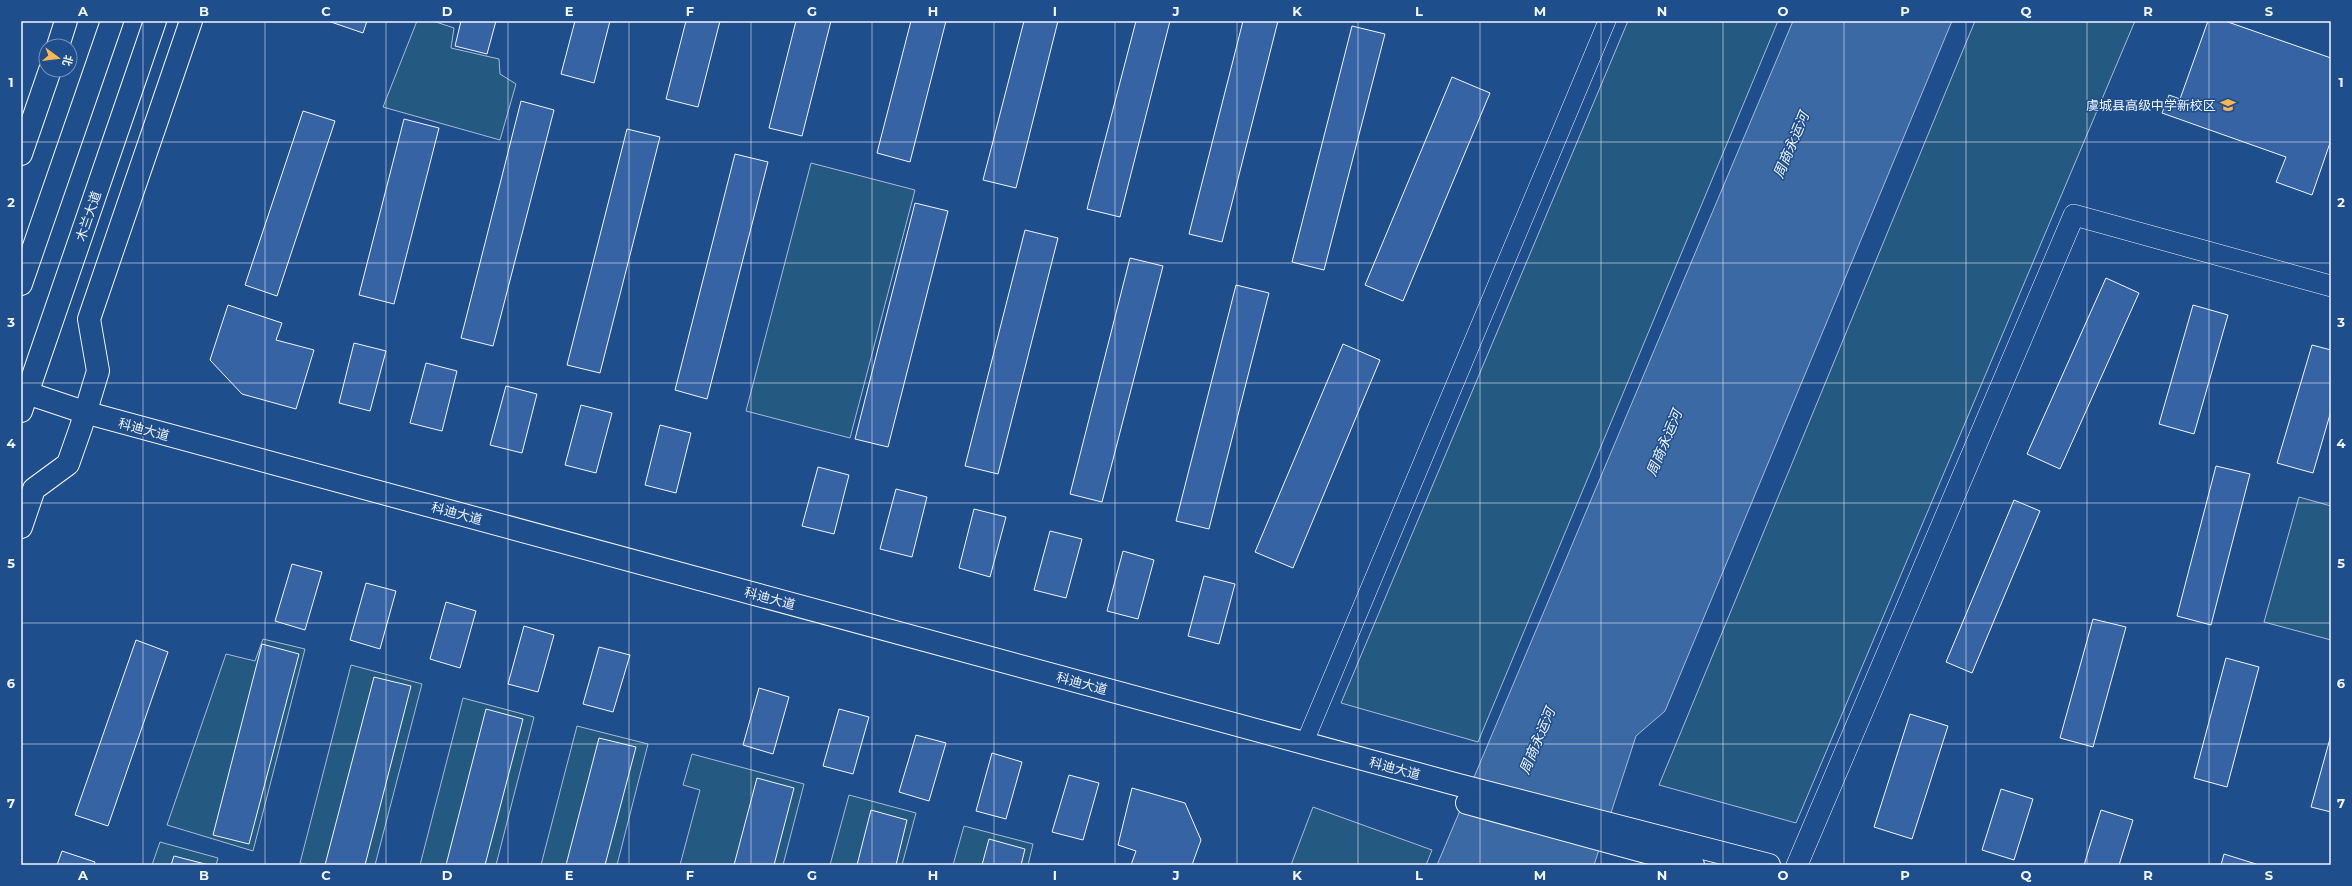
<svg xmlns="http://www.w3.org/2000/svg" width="2352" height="886" font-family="Montserrat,'Noto Sans SC',sans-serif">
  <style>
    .green { fill: #245a82; stroke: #a8bbd7 }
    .water { fill: #3b69a3; stroke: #a8bbd7 }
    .building { fill: #3563a3; stroke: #f2f6ff }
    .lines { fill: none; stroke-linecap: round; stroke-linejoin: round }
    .minor-casing { stroke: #f2f6ff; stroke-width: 18 }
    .tertiary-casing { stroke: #f2f6ff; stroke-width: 22 }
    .primary-casing { stroke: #f2f6ff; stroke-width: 24 }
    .minor { stroke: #1f4e8c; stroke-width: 17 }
    .tertiary { stroke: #1f4e8c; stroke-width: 21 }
    .primary { stroke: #1f4e8c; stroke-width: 22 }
    .grid { fill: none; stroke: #f2f6ff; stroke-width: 1; stroke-opacity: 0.55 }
    .labels { text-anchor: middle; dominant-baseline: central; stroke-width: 3; stroke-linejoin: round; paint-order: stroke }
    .poi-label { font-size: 13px; fill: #f2f6ff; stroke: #1f4e8c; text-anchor: end }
    .street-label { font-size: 13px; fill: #f2f6ff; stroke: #1f4e8c }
    .water-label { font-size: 14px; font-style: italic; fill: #f2f6ff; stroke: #1f4e8c }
    .neatline { fill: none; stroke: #f2f6ff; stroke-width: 1.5 }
    .grid-label { font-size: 13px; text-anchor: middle; font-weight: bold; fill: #f2f6ff }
  </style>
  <rect width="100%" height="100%" fill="#1f4e8c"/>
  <g class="green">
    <path d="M417,21h16l21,7 -3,20 48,11 1,15 16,10 -16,56 -117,-33z"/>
    <path d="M1628,21h150l-300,721 -137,-39z"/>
    <path d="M1975,21h160l-339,802 -137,-38z"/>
    <path d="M811,163l104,27 -65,248 -104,-27z"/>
    <path d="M2299,497l32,9v134l-67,-18z"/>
    <path d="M263,639l42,10 -52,202 -86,-26 59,-171 29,7z"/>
    <path d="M351,665l71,19 -47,181h-66l-9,-2z"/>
    <path d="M463,698l71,19 -38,148h-76z"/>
    <path d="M577,726l71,18 -31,121h-76z"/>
    <path d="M692,754l112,30 -21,81h-103l20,-75 -17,-5z"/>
    <path d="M849,795l67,18 -14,52h-72z"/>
    <path d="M1313,807l119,43 -6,15h-135z"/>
    <path d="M964,826l69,18 -5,21h-75z"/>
    <path d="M160,842l58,16 -2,7h-64z"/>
  </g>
  <path class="water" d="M1793,21h159l-287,690 -29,25 -42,129h-157z"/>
  <g class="building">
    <path d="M328,21h39l-4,12z"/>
    <path d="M461,21h35l-9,33 -32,-8z"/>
    <path d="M575,21h35l-16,62 -33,-9z"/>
    <path d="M686,21h34l-22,86 -32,-8z"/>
    <path d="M796,21h35l-29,115 -33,-8z"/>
    <path d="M911,21h35l-36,141 -33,-9z"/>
    <path d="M1024,21h34l-42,167 -33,-8z"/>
    <path d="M1136,21h34l-50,196 -33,-8z"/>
    <path d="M1243,21h35l-56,221 -33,-8z"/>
    <path d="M2208,21h17l106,37v82l-19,55 -36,-13 10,-25 -124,-44 7,-18 11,4z"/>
    <path d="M1352,26l33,8 -61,236 -32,-8z"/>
    <path d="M1452,77l38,16 -87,208 -38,-16z"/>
    <path d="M521,101l33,9 -61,236 -32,-8z"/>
    <path d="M303,111l32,10 -58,175 -32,-11z"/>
    <path d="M404,119l35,9 -45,176 -35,-9z"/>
    <path d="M627,129l33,8 -60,236 -33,-8z"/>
    <path d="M735,154l33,8 -61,237 -32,-9z"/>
    <path d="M915,203l33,8 -60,236 -33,-8z"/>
    <path d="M1025,230l33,8 -60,236 -33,-8z"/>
    <path d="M1130,258l33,8 -61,236 -32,-8z"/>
    <path d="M2106,278l33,15 -79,176 -33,-15z"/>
    <path d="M1236,285l33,8 -60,236 -33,-8z"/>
    <path d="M228,305l54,18 -6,17 38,10 -18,59 -54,-15 -32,-34z"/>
    <path d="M2193,305l35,10 -34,119 -35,-10z"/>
    <path d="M354,343l32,8 -16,60 -31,-8z"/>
    <path d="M1343,344l37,16 -87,208 -38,-16z"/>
    <path d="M2312,345l19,5v61l-18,62 -36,-10z"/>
    <path d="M426,363l31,8 -15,60 -32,-8z"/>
    <path d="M506,386l31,8 -15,59 -32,-8z"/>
    <path d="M581,405l31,8 -16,60 -31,-8z"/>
    <path d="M660,425l31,8 -15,60 -31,-8z"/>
    <path d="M2216,466l34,8 -39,151 -34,-9z"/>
    <path d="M818,467l31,8 -15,59 -32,-8z"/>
    <path d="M896,489l31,8 -15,60 -32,-8z"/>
    <path d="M2014,500l26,11 -68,162 -26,-11z"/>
    <path d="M974,509l32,8 -16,60 -31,-9z"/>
    <path d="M1050,531l32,8 -16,59 -32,-8z"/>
    <path d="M1123,551l31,9 -16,59 -31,-8z"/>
    <path d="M292,564l30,8 -17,58 -30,-9z"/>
    <path d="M1204,576l31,8 -16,60 -31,-8z"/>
    <path d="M366,583l30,8 -16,58 -30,-9z"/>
    <path d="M446,602l30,9 -16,57 -30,-9z"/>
    <path d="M2093,619l33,8 -33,120 -33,-9z"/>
    <path d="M524,626l30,9 -16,57 -30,-8z"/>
    <path d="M136,640l32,12 -60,174 -33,-11z"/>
    <path d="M262,644l37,10 -50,190 -36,-9z"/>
    <path d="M599,647l31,8 -17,57 -30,-8z"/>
    <path d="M2226,658l33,9 -32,120 -33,-9z"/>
    <path d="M374,677l37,9 -46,179h-40z"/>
    <path d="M759,688l30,9 -16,57 -30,-9z"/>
    <path d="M486,709l37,10 -38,146h-39z"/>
    <path d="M839,709l30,8 -16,57 -30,-8z"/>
    <path d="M1910,714l38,12 -36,113 -38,-12z"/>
    <path d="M916,735l30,8 -17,58 -30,-9z"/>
    <path d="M2331,735v77l-20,-5z"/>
    <path d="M599,738l37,9 -31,118h-39z"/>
    <path d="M992,753l30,9 -16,57 -30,-8z"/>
    <path d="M1069,775l30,8 -16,57 -31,-8z"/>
    <path d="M757,778l37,10 -20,77h-40z"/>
    <path d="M1132,788l53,15 16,37 -9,25h-61l5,-14 -18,-6z"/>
    <path d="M2001,789l32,10 -19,61 -32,-10z"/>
    <path d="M871,810l36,10 -11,45h-39z"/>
    <path d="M2101,810l32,10 -14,45h-35z"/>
    <path d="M989,839l36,10 -4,16h-39z"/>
    <path d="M62,851l33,11 -1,3h-37z"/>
    <path d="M2224,854l32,10v1h-35z"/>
    <path d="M174,856l35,9h-38z"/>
  </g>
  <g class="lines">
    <g class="minor-casing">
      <path id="minor" d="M1304,744l303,-723"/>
    </g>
    <g class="tertiary-casing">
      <path id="tertiary" d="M1797,865l277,-650 257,71"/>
    </g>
    <g class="primary-casing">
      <g id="primary">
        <path d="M58,46l8,-25"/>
        <path d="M21,154l29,-84"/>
        <path d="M21,284l91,-263"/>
        <path d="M21,391l63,21 1371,372 314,81"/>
        <path d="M21,411l134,-390"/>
        <path d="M21,527l13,-38 34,-25 13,-37 17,-56 -9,-52 102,-298"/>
        <path d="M1467,803l226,62"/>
      </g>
    </g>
    <use href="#minor" class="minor"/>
    <use href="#tertiary" class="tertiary"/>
    <use href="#primary" class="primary"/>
  </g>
  <path class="grid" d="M143,21v844M265,21v844M386,21v844M508,21v844M629,21v844M751,21v844M872,21v844M994,21v844M1115,21v844M1237,21v844M1358,21v844M1480,21v844M1601,21v844M1723,21v844M1844,21v844M1966,21v844M2087,21v844M2209,21v844M21,142h2310M21,263h2310M21,383h2310M21,503h2310M21,623h2310M21,744h2310"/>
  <defs>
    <g id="school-bare" transform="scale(1.2)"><path d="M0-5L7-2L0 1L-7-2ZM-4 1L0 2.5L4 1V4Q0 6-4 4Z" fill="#ffb74d" stroke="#1f4e8c" stroke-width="2.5" paint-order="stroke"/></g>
  </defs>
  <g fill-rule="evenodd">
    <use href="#school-bare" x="2228" y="105"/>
  </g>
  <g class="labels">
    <g class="poi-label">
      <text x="2216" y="105">虞城县高级中学新校区</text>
    </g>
    <g class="street-label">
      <text transform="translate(88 216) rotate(-71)">木兰大道</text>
      <text transform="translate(144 429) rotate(15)">科迪大道</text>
      <text transform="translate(457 513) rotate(15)">科迪大道</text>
      <text transform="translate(770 598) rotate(15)">科迪大道</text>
      <text transform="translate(1082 683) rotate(15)">科迪大道</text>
      <text transform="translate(1395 768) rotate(15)">科迪大道</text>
    </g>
    <g class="water-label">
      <text transform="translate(1791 145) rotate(-67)">周商永运河</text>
      <text transform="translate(1664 443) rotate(-67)">周商永运河</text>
      <text transform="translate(1537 741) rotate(-67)">周商永运河</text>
    </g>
  </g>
  <rect width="2352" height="886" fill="none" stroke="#1f4e8c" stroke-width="44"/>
  <g transform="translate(58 58) rotate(105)"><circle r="19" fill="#1f4e8c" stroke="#7391ba"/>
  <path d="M0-3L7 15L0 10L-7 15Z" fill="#ffb74d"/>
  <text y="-6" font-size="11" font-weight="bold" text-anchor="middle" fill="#f2f6ff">北</text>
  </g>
  <rect x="22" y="22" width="2308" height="842" class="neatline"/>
  <g class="grid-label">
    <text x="83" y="16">A</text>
    <text x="204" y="16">B</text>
    <text x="326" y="16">C</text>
    <text x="447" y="16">D</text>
    <text x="569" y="16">E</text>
    <text x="690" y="16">F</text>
    <text x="812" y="16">G</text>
    <text x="933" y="16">H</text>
    <text x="1055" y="16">I</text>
    <text x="1176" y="16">J</text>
    <text x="1297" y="16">K</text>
    <text x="1419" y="16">L</text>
    <text x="1540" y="16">M</text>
    <text x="1662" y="16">N</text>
    <text x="1783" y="16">O</text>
    <text x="1905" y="16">P</text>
    <text x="2026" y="16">Q</text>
    <text x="2148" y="16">R</text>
    <text x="2269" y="16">S</text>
    <text x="11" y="87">1</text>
    <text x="2341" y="87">1</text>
    <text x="11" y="207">2</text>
    <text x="2341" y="207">2</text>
    <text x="11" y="327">3</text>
    <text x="2341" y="327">3</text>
    <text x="11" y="448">4</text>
    <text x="2341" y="448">4</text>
    <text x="11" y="568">5</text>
    <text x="2341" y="568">5</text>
    <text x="11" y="688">6</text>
    <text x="2341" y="688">6</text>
    <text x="11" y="808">7</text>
    <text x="2341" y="808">7</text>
    <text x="83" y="880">A</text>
    <text x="204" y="880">B</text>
    <text x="326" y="880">C</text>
    <text x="447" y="880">D</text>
    <text x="569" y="880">E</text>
    <text x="690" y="880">F</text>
    <text x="812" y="880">G</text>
    <text x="933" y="880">H</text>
    <text x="1055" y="880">I</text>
    <text x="1176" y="880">J</text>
    <text x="1297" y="880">K</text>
    <text x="1419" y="880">L</text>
    <text x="1540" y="880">M</text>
    <text x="1662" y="880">N</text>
    <text x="1783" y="880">O</text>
    <text x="1905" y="880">P</text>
    <text x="2026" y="880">Q</text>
    <text x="2148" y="880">R</text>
    <text x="2269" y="880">S</text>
  </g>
</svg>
